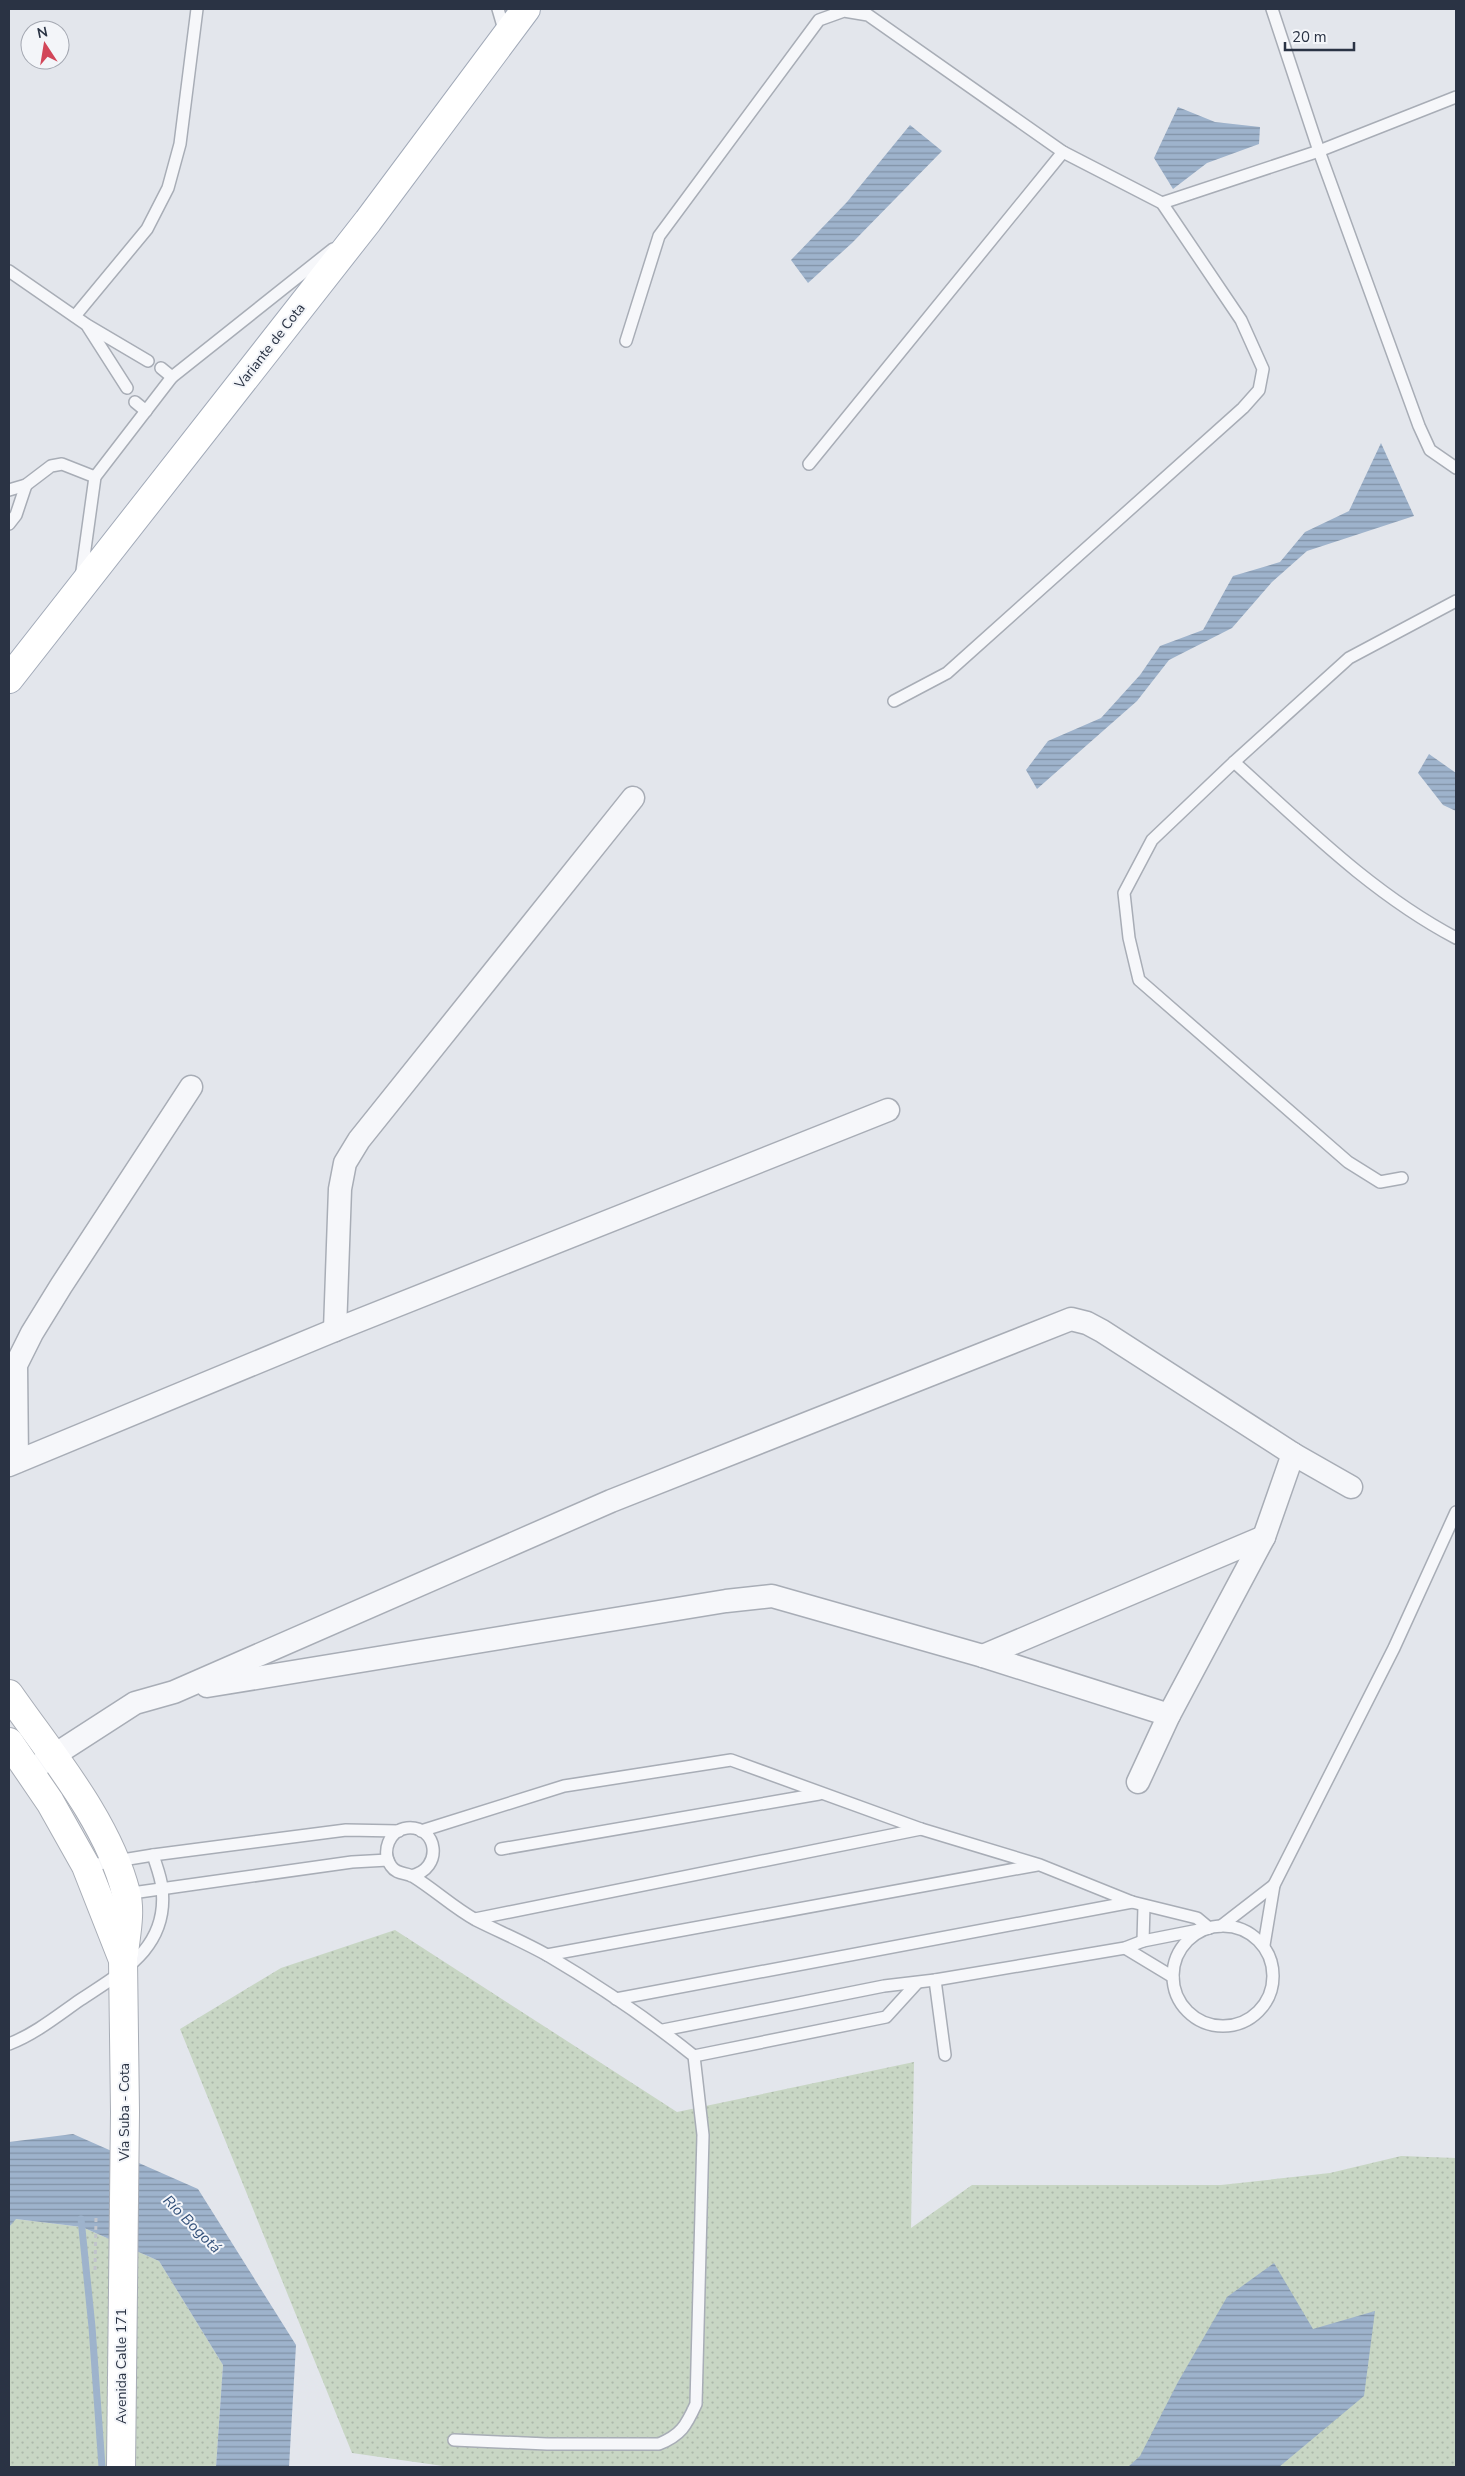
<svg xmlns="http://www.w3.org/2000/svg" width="1465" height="2476" font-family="'Nunito Sans',sans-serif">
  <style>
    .grass { fill: url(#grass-dots) }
    .water { fill: url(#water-rules) }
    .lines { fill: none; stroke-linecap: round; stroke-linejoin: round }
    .stream { stroke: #9eb3cc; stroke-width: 7 }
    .service-casing { stroke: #a8adb6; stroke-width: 14 }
    .minor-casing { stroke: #a8adb6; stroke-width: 25 }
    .secondary-casing { stroke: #a8adb6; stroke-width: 30 }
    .primary-casing { stroke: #a2aab8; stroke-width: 30 }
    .path { stroke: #c1c4cb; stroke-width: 3; stroke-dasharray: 4 4; stroke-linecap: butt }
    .service { stroke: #f6f7fa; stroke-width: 11 }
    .minor { stroke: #f6f7fa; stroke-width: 22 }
    .secondary { stroke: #fff; stroke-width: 28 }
    .primary { stroke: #fff; stroke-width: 28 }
    .labels { text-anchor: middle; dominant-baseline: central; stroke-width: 4; stroke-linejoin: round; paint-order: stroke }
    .street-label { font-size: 14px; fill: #2a3344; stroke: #f3f5f9 }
    .water-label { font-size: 15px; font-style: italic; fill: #33517a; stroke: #f3f5f9 }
  </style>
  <defs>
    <pattern id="grass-dots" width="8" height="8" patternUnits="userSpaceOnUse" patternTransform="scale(1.25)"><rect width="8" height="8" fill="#c8d6c4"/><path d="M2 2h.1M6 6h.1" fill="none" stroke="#acb8aa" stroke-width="1.8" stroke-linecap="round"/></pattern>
    <pattern id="water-rules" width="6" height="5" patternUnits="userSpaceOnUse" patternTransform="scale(1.25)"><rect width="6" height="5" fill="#9eb3cc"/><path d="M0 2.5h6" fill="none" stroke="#8192a7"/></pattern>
  </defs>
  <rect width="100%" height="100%" fill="#e3e6ec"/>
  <g class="grass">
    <path d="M395,1930l282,182 237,-50 -3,166 61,-43h249l109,-12 71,-17 55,2v309h-1006l-98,-14 -172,-424 101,-61z"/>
    <path d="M15,2219l67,8 77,34 64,104 -7,102h-207v-240z"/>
  </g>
  <g class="water">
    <path d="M1178,107l37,15 45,5 -1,17 -52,19 -34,26 -19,-31z"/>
    <path d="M910,125l32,26 -90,92 -44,40 -17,-23 56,-58z"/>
    <path d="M1381,443l33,73 -107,35 -35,31 -40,46 -63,32 -32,41 -100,88 -11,-19 22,-29 53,-23 39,-43 20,-29 43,-16 30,-54 47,-14 25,-30 44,-21z"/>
    <path d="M1429,754l27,19v38l-13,-6 -25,-32z"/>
    <path d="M73,2134l125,55 98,156 -7,122h-73l7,-102 -64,-104 -77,-34 -66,-8 -7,8v-85z"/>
    <path d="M1274,2263l39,66 62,-18 -11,85 -85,71h-151l12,-11 38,-74 49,-85z"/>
  </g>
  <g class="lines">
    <path class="stream" d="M81,2219l11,108 10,140"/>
    <g class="service-casing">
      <g id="service">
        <path d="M498,9l7,24"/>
        <path d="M1272,9l47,142 100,275 11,24 26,18"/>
        <path d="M1162,203l157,-52 137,-54"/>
        <path d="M9,271l78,54 61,36"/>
        <path d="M75,316l72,-87 21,-41 12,-44 17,-135"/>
        <path d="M88,327l39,61"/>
        <path d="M626,341l33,-105 160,-216 25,-9 24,4 195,137 99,51 79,117 22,49 -4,21 -16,18 -296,265 -53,28"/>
        <path d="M161,368l11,9"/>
        <path d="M135,402l11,9"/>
        <path d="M809,464l254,-312"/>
        <path d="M9,490l17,-5 25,-19 11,-2 33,13"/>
        <path d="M9,524l7,-9 10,-30"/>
        <path d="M81,578l14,-101 77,-100 161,-128"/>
        <path d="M1234,762c71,64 137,131 222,176"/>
        <path d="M1402,1178l-22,4 -32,-20 -209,-182 -10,-42 -5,-45 28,-53 82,-78 115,-104 107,-57"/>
        <path d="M421,1831l143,-45 167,-26 190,69 119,36 92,37 65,16 12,10"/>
        <path d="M501,1849l318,-55"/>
        <path d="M86,1866l67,-11 193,-25 53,1"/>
        <path d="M411,1876c33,-7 27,-51 -4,-48 -18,2 -26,24 -16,38 6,9 15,6 23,11 21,13 40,31 62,43 24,12 48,22 71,35 51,30 101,64 147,101l9,79 -7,269c-10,22 -15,31 -37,40h-112l-93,-4"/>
        <path d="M125,1894l227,-32 36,-2"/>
        <path d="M475,1919l446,-90"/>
        <path d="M1221,1926l53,-41"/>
        <circle cx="1223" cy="1976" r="50"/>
        <path d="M1143,1941l1,-35"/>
        <path d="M1264,1945l10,-60 120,-237 62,-136"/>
        <path d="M1125,1948l48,29"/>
        <path d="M547,1955l490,-90"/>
        <path d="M935,1980l10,75"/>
        <path d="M616,1999l516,-97"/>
        <path d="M663,2030l221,-44 51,-6 190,-32 18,-7 66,-13"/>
        <path d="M9,2044c26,-10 48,-28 71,-44 42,-28 89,-52 82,-112 -1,-11 -6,-23 -9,-33"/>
        <path d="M694,2056l192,-39 31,-34"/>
      </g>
    </g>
    <g class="minor-casing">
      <g id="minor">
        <path d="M335,1330l5,-141 5,-26 14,-23 274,-342"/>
        <path d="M17,1461l-1,-96 16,-32 29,-47 130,-199"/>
        <path d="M9,1465l326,-135 553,-220"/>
        <path d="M983,1656l281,-119"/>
        <path d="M207,1686l519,-85 46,-5 211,60 186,59"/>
        <path d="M39,1765l96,-62 39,-11 437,-191 460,-182 16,4 15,8 191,123 58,33"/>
        <path d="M1138,1782l31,-67 95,-178 29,-83"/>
      </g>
    </g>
    <g class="secondary-casing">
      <g id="secondary">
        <path d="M9,1694c41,59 99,127 117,199 5,19 0,41 -2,60"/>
        <path d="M9,1742l41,60 36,64 37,94 2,152 -4,355"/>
      </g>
    </g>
    <g class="primary-casing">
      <path id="primary" d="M9,679l359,-458 158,-212"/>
    </g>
    <path class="path" d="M95,2270l1,-52"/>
    <use href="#service" class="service"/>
    <use href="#minor" class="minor"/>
    <use href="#secondary" class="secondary"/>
    <use href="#primary" class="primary"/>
  </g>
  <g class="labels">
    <g class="street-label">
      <text transform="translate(270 346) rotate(-52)">Variante de Cota</text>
      <text transform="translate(124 2112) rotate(-90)">Vía Suba - Cota</text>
      <text transform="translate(121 2366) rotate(-90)">Avenida Calle 171</text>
    </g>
    <g class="water-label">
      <text transform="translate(192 2224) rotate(45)">Río Bogotá</text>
    </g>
  </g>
  <rect width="1465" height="2476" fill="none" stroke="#2a3344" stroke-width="20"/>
  <g transform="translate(45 45) rotate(348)"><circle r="24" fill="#f3f5f9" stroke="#a3a7b1"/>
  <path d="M0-4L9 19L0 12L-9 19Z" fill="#d24659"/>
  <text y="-8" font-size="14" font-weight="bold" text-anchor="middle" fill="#2a3344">N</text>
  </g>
  <path d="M1285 42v8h69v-8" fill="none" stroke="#2a3344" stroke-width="2.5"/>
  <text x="1292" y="42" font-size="15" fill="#2a3344" stroke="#f3f5f9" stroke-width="4" paint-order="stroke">20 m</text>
</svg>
